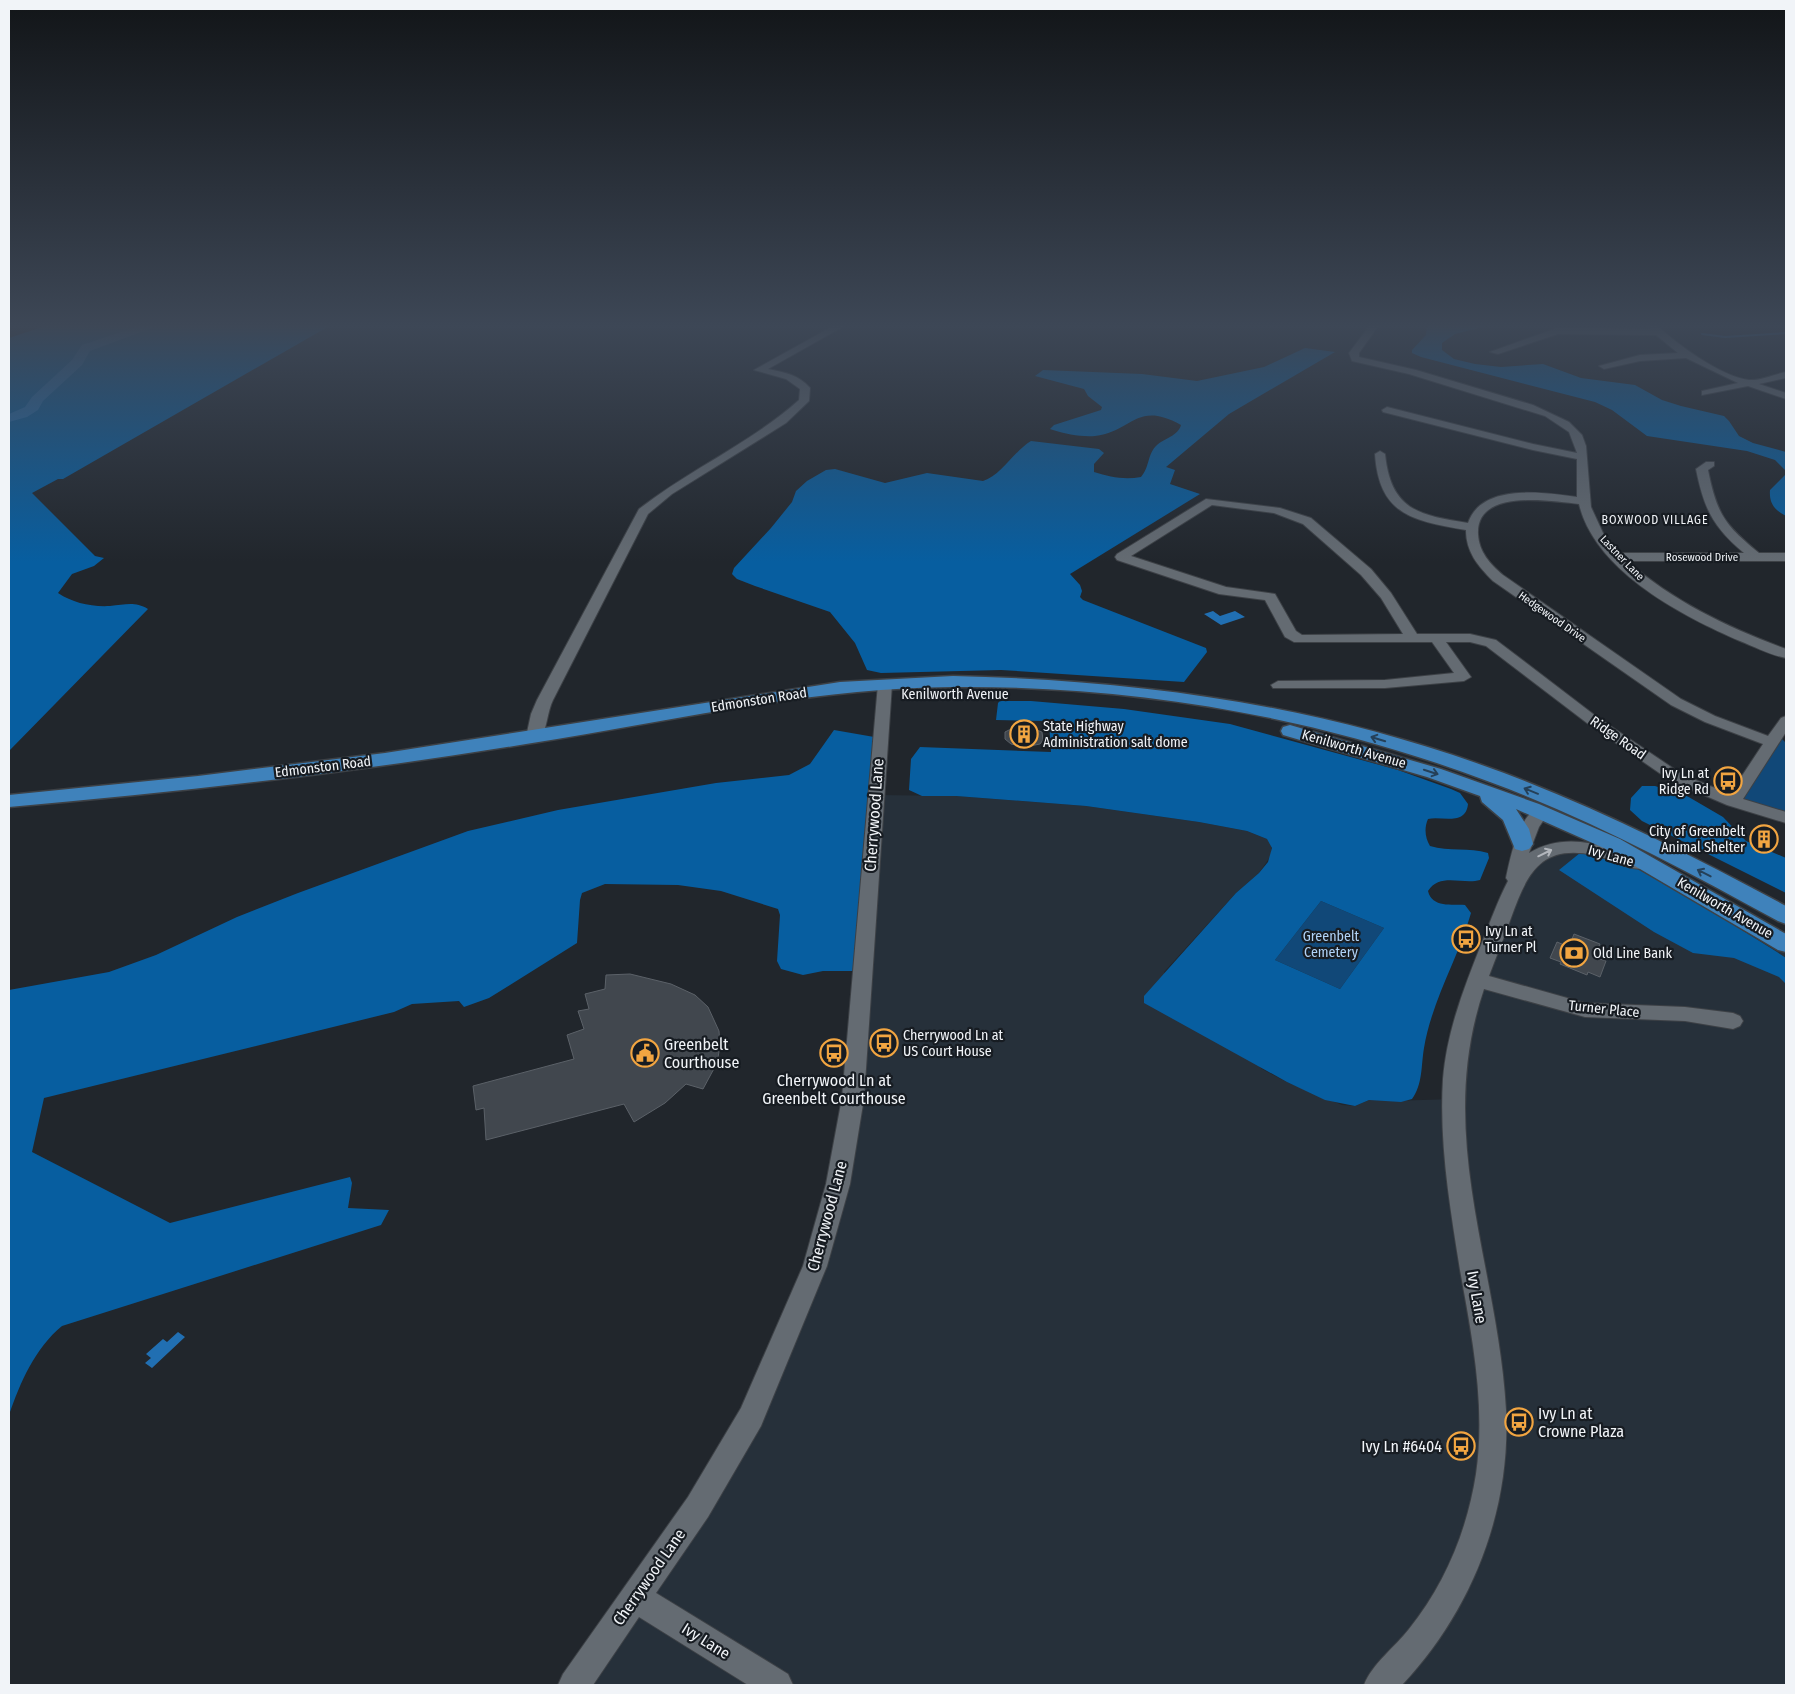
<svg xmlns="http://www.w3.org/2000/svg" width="1795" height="1694" font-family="'Fira Sans Condensed',sans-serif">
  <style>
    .built { fill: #26303a }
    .green { fill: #114878 }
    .forest { fill: #075ea0; fill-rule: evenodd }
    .water { fill: #216fb2 }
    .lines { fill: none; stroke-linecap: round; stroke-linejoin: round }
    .stream { stroke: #216fb2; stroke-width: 2 }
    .river { fill: #216fb2; fill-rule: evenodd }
    .building { fill: #41474e; stroke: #5b6168 }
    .minor-casing { stroke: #3d4146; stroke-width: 2 }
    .major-casing { stroke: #3d4146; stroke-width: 3 }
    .minor { fill: #646b72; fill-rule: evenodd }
    .major { fill: #3f82bb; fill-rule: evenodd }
    .oneway { stroke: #254058 }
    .oneway2 { stroke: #b2b6bc }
    .labels { text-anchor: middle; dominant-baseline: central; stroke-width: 4.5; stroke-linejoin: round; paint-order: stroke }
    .far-street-label { font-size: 11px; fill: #f1f4f8; stroke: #171c22 }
    .far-neighbourhood-label { font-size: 12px; letter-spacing: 1px; fill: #f1f4f8; stroke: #171c22 }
    .street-label { font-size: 14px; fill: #f1f4f8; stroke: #171c22 }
    .poi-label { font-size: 14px; fill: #f1f4f8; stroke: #171c22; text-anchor: start }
    .park-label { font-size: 14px; fill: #b0d3f8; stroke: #171c22 }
    .near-street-label { font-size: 16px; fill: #f1f4f8; stroke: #171c22 }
    .near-poi-label { font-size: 16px; fill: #f1f4f8; stroke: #171c22; text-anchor: start }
  </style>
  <rect width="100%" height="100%" fill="#21262c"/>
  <path class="built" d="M875,795l81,1 130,10 113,16 48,9 20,8 4,4 1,11 -13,19 -23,20 -72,79 98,97 25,13 55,23 13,1 14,-6h13l9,1 63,-2 2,-40 69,-191 37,-21 64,11 129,67 31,19v741h-1212l61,-88 116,-180 87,-233z"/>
  <g class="green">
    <path d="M1777,734l9,9v75l-53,-17z"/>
    <path d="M1321,901l63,27 -44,61 -65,-29z"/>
  </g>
  <g class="forest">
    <path d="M48,325h283l-268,154h-5l-26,14 63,63 9,2 -10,8 -22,8 -14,19c15,10 33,14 52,13 15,-1 24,-5 38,3l-139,142v-413z"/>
    <path d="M1427,325h64l-36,9 -13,9v7l12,9 21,5 26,3 42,-3 38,14 54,7 27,15 19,6 43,10 5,5 10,15 14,7 33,9v64c-12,-6 -17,-13 -16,-26l15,-15v-5l-10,-10 -28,-9 -100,-15 -35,-26 -17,-8 -174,-45 -9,-4v-3l14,-15z"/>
    <path d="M1305,348l30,4 -106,62 -63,53 9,3 -5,14 30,10 -130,80 10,11 2,6 -2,6 3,3 123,48 1,4 -23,30 -183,-12 -120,3 -14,-3 -12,-27 -25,-31 -75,-26 -18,-7 -5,-5 2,-6 37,-40 21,-26 4,-11 11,-10 19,-11 9,-1 50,14 42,-10 56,8c18,-5 31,-30 48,-40l68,8 5,4 -10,11v8c16,5 30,8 47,5 9,-10 6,-23 16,-32 8,-7 21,-9 24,-20 -45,-25 -49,7 -86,11 -14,1 -29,-2 -42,-6l-3,-1 4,-4 47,-15 1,-3 -14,-11 -4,-7 -49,-13 8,-6 99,4 55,7 67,-14z"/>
    <path d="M1000,701h31l93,8 106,15 168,46 53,19 9,4 8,11c-2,22 -26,12 -40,15 -4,9 -3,19 2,27 19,6 39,1 58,7l1,5 -9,22c-17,5 -40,-8 -52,11 4,17 24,13 37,14l6,8c-13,46 -39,87 -47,135 -3,17 -1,36 -12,51l-11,3 -32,-2 -14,6 -30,-6 -38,-18 -143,-79v-7l92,-103 23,-20 9,-11 4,-14 -5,-9 -20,-8 -48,-9 -113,-16 -130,-10h-34l-13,-6 2,-31 9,-12 131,5 -2,-31 -53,-1 2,-17zM1321,901l63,27 -44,61 -65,-29z"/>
    <path d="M834,730l46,8 -17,233h-40l-20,4 -22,-6 -4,-8 3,-46 -2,-6 -57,-18 -43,-6 -73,-1 -23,9 -2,7 -3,43 -88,55 -25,9 -5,-6 -47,3 -18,8 -350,86 -12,54 138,71 180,-46 2,6 -4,25 41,2 -8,15 -319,101c-27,22 -42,57 -53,89v-425l100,-18 47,-17 81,-38 61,-24 170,-62 90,-21 158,-27 73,-8 21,-11z"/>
    <path d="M1642,786h13l32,10 36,21 23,24 40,17v35l-144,-72 -12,-11 1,-12z"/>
    <path d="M1580,853l47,10 67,37 83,52 9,6v26l-7,-7 -45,-19 -41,-5 -39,-21 -95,-62z"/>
  </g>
  <g class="water">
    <path d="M1213,611l7,5 15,-5 10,6 -24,8 -17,-11z"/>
    <path d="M178,1332l7,5 -33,31 -7,-5 6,-5 -5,-4 17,-15 4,3z"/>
  </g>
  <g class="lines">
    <path class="stream" d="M1702,334l23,3 61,-4"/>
    <path class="river" d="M142,325h18l-70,26 -8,14 -39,36 -5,9 -11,7 -18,5v-8l16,-7 7,-10 40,-37 10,-15z"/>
  </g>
  <g class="building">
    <path d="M1023,725l19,7 1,8 -3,4 -15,3 -14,-3 -6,-5v-7l10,-5z"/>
    <path d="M1574,934l26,10 -6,13 12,4 -6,16 -12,-5 -1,3 -27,-11 1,-2 -11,-4 7,-16 12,5z"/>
    <path d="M630,974l41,10 24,11 13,12 11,24 1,15 -3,17 -14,26 -17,-5 -21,19 -31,19 -10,-18 -138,36 -2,-32 -8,2 -3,-24 101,-27 -7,-24 17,-6 -6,-18 11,-2 -4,-15 20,-5 1,-14z"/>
  </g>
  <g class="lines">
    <g class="minor-casing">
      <g id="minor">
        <path d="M835,325h11l-78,44c16,3 31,6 42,19l-1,13 -23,22 -114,71 -24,20 -95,186c-6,12 -6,30 -13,40h-12l-2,-3 5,-23 6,-14 102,-191c51,-40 112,-66 160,-109l1,-11 -14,-10 -32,-9z"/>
        <path d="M1370,325h9l-20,28v4l57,13 117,35 36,17 13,13 4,11 5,61 12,26 17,20h124c-31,-26 -40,-44 -48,-84l10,-7h8v4l-6,4c9,45 17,55 51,83h27v8h-159c47,41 102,67 159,88v9c-16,-3 -31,-11 -46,-17 -58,-25 -145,-70 -161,-137 -28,-3 -103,-16 -101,30 1,18 12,30 25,41l178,124 34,17 53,20 13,-18 5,-2v16l-43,67 43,13v11l-59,-18 -56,-24 -84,-58 -101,-77 -16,-4h-24l25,35 -7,4 -79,7h-112l-2,-3 7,-4 107,-1 69,-7 -22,-31h-138l-9,-5 -20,-37 -46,-6 -102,-34 -2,-3 2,-3 89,-55 74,9 31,10 60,51 20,24 26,41h53l26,6 101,77 86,58 47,19 33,-50 -58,-22 -34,-17 -178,-124c-15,-15 -27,-29 -27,-51 -53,-9 -87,-15 -91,-76l5,-3 5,3c6,56 33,61 83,69 14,-41 77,-30 109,-26v-38l-44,-9 -150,-38 -1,-2 5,-3 146,37 44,9 -8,-21 -24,-16 -136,-42 -57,-13 -3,-8zM1212,505l62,8 29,11 58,51 20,23 22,36 -101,1 -6,-4 -21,-37 -49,-7 -95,-31z"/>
        <path d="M1648,325h9c19,19 65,52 92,55 11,1 26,-6 37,-8v6l-27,6 27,9v6l-38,-13 -46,9v-4l36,-8 -52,-25 -46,3 -36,8 -5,-3 41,-11 38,-2 -22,-18 -98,-1 -60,20 -8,-2 67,-24 94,1z"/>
        <path d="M885,680l7,4 -28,414 -14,86 -23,82 -66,160 -53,91 -52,76 132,81 5,11h-45l-109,-68 -46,68h-35l5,-11 125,-177 53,-89 62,-142 23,-82 16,-86 36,-414z"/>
        <path d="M1541,807l6,1 2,4 -10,15 -10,26c37,-23 79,-7 116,7l3,4 -3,4c-16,4 -35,-10 -51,-13 -54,-11 -67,19 -83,63 -7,20 -15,39 -22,58l96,27 100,4 48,6 7,3 3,5 -3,5 -7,3 -48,-8 -100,-4 -101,-28c-50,147 14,276 22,421 5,102 -35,202 -104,275h-38c8,-21 31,-38 45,-56 36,-45 58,-98 67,-155 10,-68 -4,-138 -16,-204 -10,-63 -21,-127 -17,-191 4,-49 22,-94 40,-139 8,-20 15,-40 25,-59l-2,-3c4,-19 13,-66 35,-71z"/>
      </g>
    </g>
    <g class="major-casing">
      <g id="major">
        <path d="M953,676c191,4 371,30 551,97 98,37 191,84 282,133v18l-8,-3c-93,-51 -188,-102 -288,-139 -171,-65 -355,-97 -538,-95 -142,1 -285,35 -426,57 -171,28 -344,48 -517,63v-12l189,-19 187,-23 455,-71z"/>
        <path d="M1290,725l151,44 98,35 81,35 166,95v18l-8,-2 -172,-101 -90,-40 13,20 4,15 -4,5 -7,2 -7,-2 -12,-29 -21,-18 -2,-6 -53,-19 -144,-42 -2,-4 2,-4z"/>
      </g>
    </g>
    <use href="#minor" class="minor"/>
    <use href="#major" class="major"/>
  </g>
  <defs><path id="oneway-shaft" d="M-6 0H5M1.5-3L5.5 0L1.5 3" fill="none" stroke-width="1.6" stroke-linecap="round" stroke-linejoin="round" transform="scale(1.25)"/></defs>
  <g class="oneway">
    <use href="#oneway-shaft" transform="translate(1378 739) rotate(-163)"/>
    <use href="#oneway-shaft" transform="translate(1431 772) rotate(18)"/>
    <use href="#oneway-shaft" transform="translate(1531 791) rotate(-158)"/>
    <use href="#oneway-shaft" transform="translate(1704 873) rotate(-153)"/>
  </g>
  <use class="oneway2" href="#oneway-shaft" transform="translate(1545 853) rotate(-26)"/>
  <linearGradient id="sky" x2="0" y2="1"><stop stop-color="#121518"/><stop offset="0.58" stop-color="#3d4756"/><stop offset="1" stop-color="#3d4756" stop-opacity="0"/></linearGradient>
  <rect width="1795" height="562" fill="url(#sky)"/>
  <defs>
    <g id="building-ring" transform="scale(1.4375)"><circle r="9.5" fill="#171c22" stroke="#f2a541" stroke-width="1.5"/><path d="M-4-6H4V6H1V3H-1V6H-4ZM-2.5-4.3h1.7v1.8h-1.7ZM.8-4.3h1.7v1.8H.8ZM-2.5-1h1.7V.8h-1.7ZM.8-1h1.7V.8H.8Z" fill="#f2a541"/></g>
    <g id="bus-ring" transform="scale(1.4375)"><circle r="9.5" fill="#171c22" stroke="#f2a541" stroke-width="1.5"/><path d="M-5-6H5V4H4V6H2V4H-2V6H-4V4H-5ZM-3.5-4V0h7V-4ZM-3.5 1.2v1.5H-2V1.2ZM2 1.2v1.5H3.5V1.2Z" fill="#f2a541"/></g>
    <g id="bank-ring" transform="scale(1.4375)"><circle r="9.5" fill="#171c22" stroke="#f2a541" stroke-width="1.5"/><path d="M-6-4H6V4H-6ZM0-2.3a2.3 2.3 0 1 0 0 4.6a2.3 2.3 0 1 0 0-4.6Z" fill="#f2a541"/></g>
    <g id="civic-ring" transform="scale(1.4375)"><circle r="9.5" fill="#171c22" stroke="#f2a541" stroke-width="1.5"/><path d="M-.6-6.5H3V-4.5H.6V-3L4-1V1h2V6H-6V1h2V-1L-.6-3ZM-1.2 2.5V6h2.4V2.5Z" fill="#f2a541"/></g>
  </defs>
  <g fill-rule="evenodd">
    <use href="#building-ring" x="1024" y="734"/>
    <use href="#bus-ring" x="1728" y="781"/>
    <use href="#building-ring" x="1764" y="839"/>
    <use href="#bus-ring" x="1466" y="939"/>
    <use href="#bank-ring" x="1574" y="953"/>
    <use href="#bus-ring" x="884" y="1043"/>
    <use href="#civic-ring" x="645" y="1053"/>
    <use href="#bus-ring" x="834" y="1053"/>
    <use href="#bus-ring" x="1519" y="1422"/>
    <use href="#bus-ring" x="1461" y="1446"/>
  </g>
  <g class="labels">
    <g class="far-street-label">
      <text x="1702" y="557">Rosewood Drive</text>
      <text transform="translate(1622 558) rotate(46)">Lastner Lane</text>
      <text transform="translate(1552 617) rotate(35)">Hedgewood Drive</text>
    </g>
    <g class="far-neighbourhood-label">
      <text x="1655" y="520">BOXWOOD VILLAGE</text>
    </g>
    <g class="street-label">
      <text x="955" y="694">Kenilworth Avenue</text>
      <text transform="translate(759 700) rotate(-9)">Edmonston Road</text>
      <text transform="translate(1618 738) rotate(35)">Ridge Road</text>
      <text transform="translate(1354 749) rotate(16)">Kenilworth Avenue</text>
      <text transform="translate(323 767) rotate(-7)">Edmonston Road</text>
      <text transform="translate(1611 856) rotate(16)">Ivy Lane</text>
      <text transform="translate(1725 908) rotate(30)">Kenilworth Avenue</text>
      <text transform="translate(1604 1009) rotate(6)">Turner Place</text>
    </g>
    <g class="poi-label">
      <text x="1043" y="726">State Highway<tspan x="1043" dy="16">Administration salt dome</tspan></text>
      <text x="1709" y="773" text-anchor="end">Ivy Ln at<tspan x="1709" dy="16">Ridge Rd</tspan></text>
      <text x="1745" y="831" text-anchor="end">City of Greenbelt<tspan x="1745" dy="16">Animal Shelter</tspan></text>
      <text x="1485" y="931">Ivy Ln at<tspan x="1485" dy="16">Turner Pl</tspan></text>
      <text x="1593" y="953">Old Line Bank</text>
      <text x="903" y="1035">Cherrywood Ln at<tspan x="903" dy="16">US Court House</tspan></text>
    </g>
    <g class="park-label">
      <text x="1331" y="936">Greenbelt<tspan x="1331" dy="16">Cemetery</tspan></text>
    </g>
    <g class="near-street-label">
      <text transform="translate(874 815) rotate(-86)">Cherrywood Lane</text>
      <text transform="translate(827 1216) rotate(-75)">Cherrywood Lane</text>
      <text transform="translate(1477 1297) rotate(80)">Ivy Lane</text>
      <text transform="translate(649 1577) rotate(-55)">Cherrywood Lane</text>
      <text transform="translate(706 1641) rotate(32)">Ivy Lane</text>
    </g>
    <g class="near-poi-label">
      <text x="664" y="1044">Greenbelt<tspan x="664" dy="18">Courthouse</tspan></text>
      <text x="834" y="1080" text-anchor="middle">Cherrywood Ln at<tspan x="834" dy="18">Greenbelt Courthouse</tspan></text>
      <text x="1538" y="1413">Ivy Ln at<tspan x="1538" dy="18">Crowne Plaza</tspan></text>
      <text x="1442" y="1446" text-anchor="end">Ivy Ln #6404</text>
    </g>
  </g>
  <rect width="1795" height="1694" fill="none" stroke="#f1f4f8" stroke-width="20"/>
</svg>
